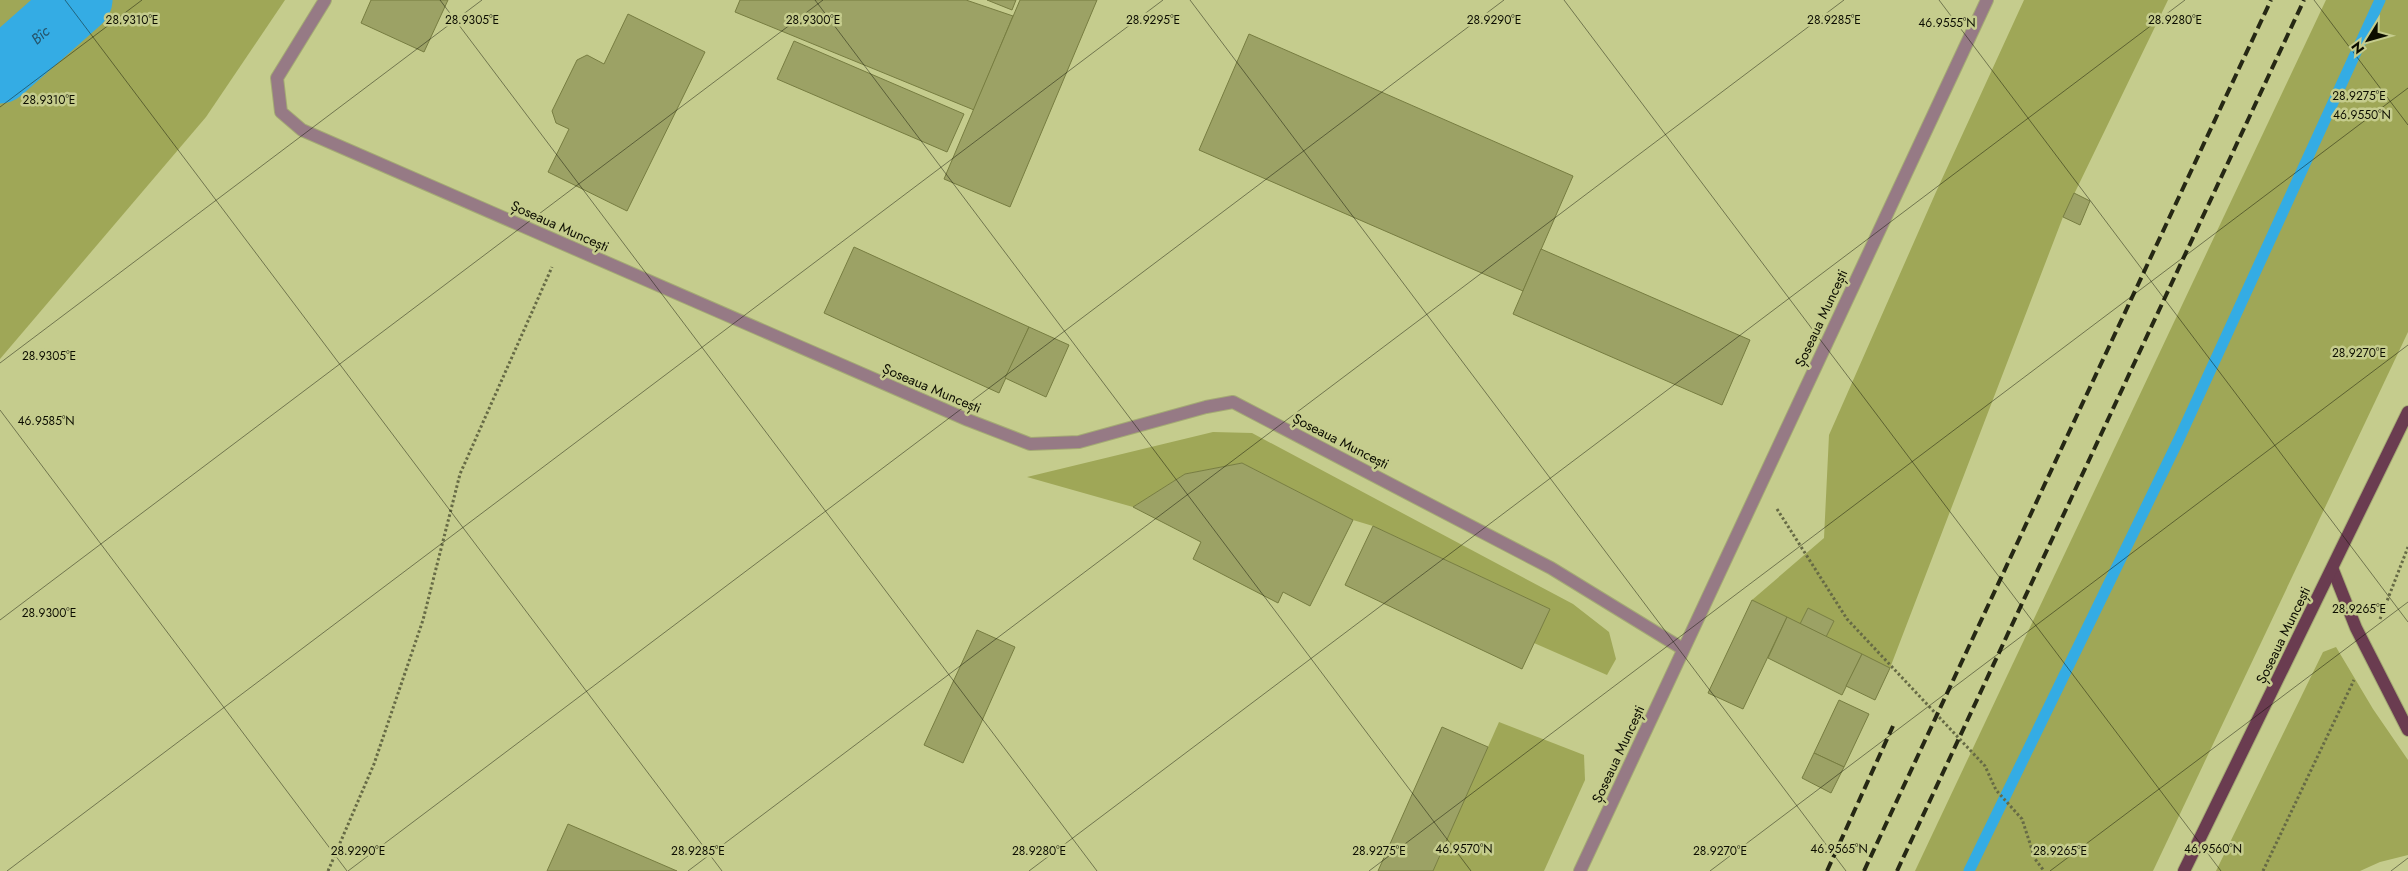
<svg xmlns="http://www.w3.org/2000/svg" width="2408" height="871" font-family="Jost,sans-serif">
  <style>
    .green { fill: #9fa757 }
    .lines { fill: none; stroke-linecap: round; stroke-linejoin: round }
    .stream { stroke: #34ace4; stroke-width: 11 }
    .river { stroke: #34ace4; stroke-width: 65 }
    .building { fill: #9ca265; stroke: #777d41 }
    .minor-casing { stroke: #a4aa74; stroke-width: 14 }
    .major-casing { stroke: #a4aa74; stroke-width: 14 }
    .path { stroke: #666a45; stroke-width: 3; stroke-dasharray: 2.5 2.5; stroke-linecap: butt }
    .minor { stroke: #967a85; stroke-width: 12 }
    .major { stroke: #6a3c50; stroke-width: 12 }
    .rail { stroke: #262814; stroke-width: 4; stroke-dasharray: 10 5; stroke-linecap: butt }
    .ticks { fill: none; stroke: #0c0d00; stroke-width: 1; stroke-opacity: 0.45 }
    .labels { text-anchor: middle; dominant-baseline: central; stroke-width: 5; stroke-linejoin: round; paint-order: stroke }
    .street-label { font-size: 14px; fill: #0c0d00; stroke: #c5cc8d }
    .water-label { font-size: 15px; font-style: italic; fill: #24536a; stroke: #c5cc8d }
    .ticks-label { font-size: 12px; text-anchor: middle; fill: #0c0d00; stroke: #c5cc8d; stroke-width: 5; stroke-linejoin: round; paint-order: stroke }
  </style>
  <rect width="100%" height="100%" fill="#c5cc8d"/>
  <g class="green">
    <path d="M0,0h285l-79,117 -206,242z"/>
    <path d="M2024,0h144l-105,217 -173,451 -64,-31 8,-16 -26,-13 -8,16 -48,-24 72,-62 5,-103 107,-243z"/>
    <path d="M2326,0h82v332l-255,539h-238z"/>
    <path d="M1213,432l39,1 321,171 36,28 7,27 -9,16 -73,-32 16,-34 -177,-83 -20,-6 -111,-57 -57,11 -52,33 -106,-30z"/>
    <path d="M2336,647l37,62 35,51v95l-28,7 -20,9h-144l107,-219z"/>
    <path d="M1499,722l85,33 1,25 -41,91h-111z"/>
  </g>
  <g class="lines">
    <path class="stream" d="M1969,871l210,-432 201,-439"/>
    <path class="river" id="s1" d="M0,71l80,-71"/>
  </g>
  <g class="building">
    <path d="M371,0h77l-24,52 -63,-29z"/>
    <path d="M740,0h226l47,16 -39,94 -239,-98z"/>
    <path d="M987,0h29l-4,10z"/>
    <path d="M1020,0h77l-87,207 -66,-28z"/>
    <path d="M628,14l77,38 -78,159 -79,-39 21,-43 -13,-6 -4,-12 25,-51 10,-5 17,9z"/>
    <path d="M1249,34l324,142 -50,115 -324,-141z"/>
    <path d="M794,41l170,73 -17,38 -170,-73z"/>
    <path d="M2074,193l16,8 -10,24 -17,-8z"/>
    <path d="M854,247l175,80 -30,66 -175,-80z"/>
    <path d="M1541,249l209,91 -28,65 -209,-91z"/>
    <path d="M1029,327l40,18 -23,52 -41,-19z"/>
    <path d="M1242,463l111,57 -43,86 -27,-14 -5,11 -85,-44 8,-17 -68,-35 52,-33z"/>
    <path d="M1373,526l177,83 -28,60 -177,-84z"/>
    <path d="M1752,600l35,17 -44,92 -35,-16z"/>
    <path d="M1808,608l26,13 -8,16 -26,-13z"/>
    <path d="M1787,617l75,37 -20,41 -74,-37z"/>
    <path d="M977,630l38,17 -52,116 -39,-18z"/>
    <path d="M1862,654l28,14 -15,32 -29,-14z"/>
    <path d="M1839,700l30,14 -25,53 -30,-14z"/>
    <path d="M1442,727l46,20 -55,124h-55z"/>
    <path d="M1814,753l30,14 -13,26 -29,-15z"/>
    <path d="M568,824l109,47h-130z"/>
  </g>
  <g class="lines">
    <g class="minor-casing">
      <g id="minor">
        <path d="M325,0l-48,78 4,34 21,18 666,290 62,24 49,-2 127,-35 27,-5 318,166 132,81"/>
        <path d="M1580,871l407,-871"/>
      </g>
    </g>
    <g class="major-casing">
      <g id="major">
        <path d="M2333,570l23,58 52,102"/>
        <path d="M2184,871l224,-459"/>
      </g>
    </g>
    <g class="path">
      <path d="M1777,509l70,110 138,147 11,24 26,29 13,40 9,12"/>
      <path d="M2380,619l28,-72"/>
      <path d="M328,871l46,-107 49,-144 37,-146 92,-207"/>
      <path d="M2263,871l91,-191"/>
    </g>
    <use href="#minor" class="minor"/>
    <use href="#major" class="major"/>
    <g class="rail">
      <path d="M1827,871l66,-145"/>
      <path d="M1864,871l407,-871"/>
      <path d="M1897,871l407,-871"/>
    </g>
  </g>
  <path class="ticks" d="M65,0l657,871M440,0l657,871M815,0l656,871M1190,0l656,871M1564,0l657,871M1939,0l469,622M2314,0l94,125M0,107l142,-107M0,363l482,-363M0,410l347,461M0,620l823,-620M7,871l1156,-871M348,871l1156,-871M688,871l1156,-871M1029,871l1156,-871M1369,871l1039,-783M1710,871l698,-526M2050,871l358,-269M2391,871l17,-13"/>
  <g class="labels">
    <g class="street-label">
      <text transform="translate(560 226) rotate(24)">Șoseaua Muncești</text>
      <text transform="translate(1821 318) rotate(-65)">Șoseaua Muncești</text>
      <text transform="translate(932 388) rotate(23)">Șoseaua Muncești</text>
      <text transform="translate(1341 441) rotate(27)">Șoseaua Muncești</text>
      <text transform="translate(2283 635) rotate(-64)">Șoseaua Muncești</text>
      <text transform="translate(1618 754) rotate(-65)">Șoseaua Muncești</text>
    </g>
    <g class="water-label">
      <text stroke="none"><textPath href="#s1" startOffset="54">Bîc</textPath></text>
    </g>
  </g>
  <g class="ticks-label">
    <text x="813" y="24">28.9300°E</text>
    <text x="1153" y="24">28.9295°E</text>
    <text x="1494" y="24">28.9290°E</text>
    <text x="132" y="24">28.9310°E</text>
    <text x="472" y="24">28.9305°E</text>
    <text x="1834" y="24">28.9285°E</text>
    <text x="2175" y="24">28.9280°E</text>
    <text x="1947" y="27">46.9555°N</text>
    <text x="2359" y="100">28.9275°E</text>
    <text x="49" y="104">28.9310°E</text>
    <text x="2362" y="119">46.9550°N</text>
    <text x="2359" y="357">28.9270°E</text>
    <text x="49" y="360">28.9305°E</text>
    <text x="46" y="425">46.9585°N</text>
    <text x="2359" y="613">28.9265°E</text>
    <text x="49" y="617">28.9300°E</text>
    <text x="1464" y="853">46.9570°N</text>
    <text x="1839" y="853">46.9565°N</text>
    <text x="2213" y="853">46.9560°N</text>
    <text x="358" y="855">28.9290°E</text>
    <text x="698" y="855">28.9285°E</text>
    <text x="1039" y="855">28.9280°E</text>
    <text x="1379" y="855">28.9275°E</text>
    <text x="1720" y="855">28.9270°E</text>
    <text x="2060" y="855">28.9265°E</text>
  </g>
  <g transform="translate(2368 40) rotate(233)" stroke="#c5cc8d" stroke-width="4" paint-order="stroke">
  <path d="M0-4L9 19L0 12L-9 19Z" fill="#0c0d00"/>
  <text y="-8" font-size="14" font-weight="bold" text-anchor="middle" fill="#0c0d00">N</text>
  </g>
</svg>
